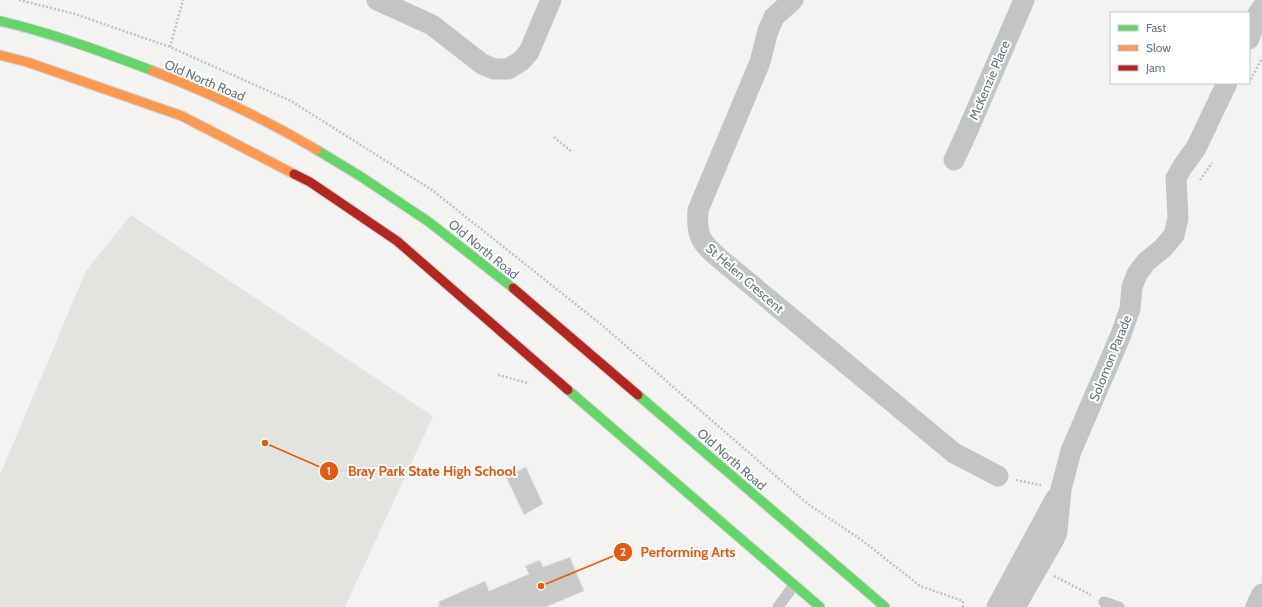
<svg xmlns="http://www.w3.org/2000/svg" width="1262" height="607" font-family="Cabin,sans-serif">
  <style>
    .pitch { fill: #e2e4df }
    .building { fill: #c8caca; stroke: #e2e2e1 }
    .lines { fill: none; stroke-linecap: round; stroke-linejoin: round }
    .fast-casing { stroke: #ced0cf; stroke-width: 11 }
    .slow-casing { stroke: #ced0cf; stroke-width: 11 }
    .jam-casing { stroke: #ced0cf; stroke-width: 11 }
    .path { stroke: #c1c3c3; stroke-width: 2.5; stroke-dasharray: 2 2; stroke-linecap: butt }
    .lane { stroke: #c3c5c5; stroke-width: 11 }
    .street { stroke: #c3c5c5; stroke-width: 21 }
    .fast { stroke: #63d668; stroke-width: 9 }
    .slow { stroke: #ff974d; stroke-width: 9 }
    .jam { stroke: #b3261e; stroke-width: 9 }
    .labels { text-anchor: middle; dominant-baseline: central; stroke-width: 4; stroke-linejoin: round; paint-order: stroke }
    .street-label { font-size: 13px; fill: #65777f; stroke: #fff }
    .leader { fill: none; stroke: #e8590c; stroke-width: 1.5 }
    .callout-dot { fill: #e8590c; stroke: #fff; stroke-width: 1.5 }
    .mark-label { font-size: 12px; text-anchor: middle; font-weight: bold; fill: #fff }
    .callout-label { font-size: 14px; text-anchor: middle; font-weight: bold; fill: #e8590c; stroke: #fff; stroke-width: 4; stroke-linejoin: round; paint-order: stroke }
  </style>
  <rect width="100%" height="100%" fill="#f3f3f1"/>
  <path class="pitch" d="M131,215l302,201 -88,191h-345v-132l86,-204z"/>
  <g class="building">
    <path d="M526,467l17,37 -19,11 -18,-38z"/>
    <path d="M570,557l14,34 -38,16h-110l4,-2 -2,-3 47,-21 4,10 40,-17 -4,-8 15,-6 3,7z"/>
  </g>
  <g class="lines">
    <g class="fast-casing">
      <g id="fast">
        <path d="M0,21c52,12 103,31 153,50"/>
        <path d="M317,150l43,26 69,46 84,66"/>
        <path d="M568,390l252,217"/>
        <path d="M638,395l247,212"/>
      </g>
    </g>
    <g class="slow-casing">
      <g id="slow">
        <path d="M0,55l27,7 155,54 112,58"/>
        <path d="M153,71c57,22 112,48 164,79"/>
      </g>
    </g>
    <g class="jam-casing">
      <g id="jam">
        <path d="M294,174l16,8 87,59 171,149"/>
        <path d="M513,288l125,107"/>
      </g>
    </g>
    <g class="path">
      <path d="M19,0l56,14 95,33 121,54 141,89 171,136 205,178 55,37 57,45 43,15v6"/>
      <path d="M170,47l13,-47"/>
      <path d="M1249,83l13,-25"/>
      <path d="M554,137l18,15"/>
      <path d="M1200,180l12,-17"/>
      <path d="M498,375l30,8"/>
      <path d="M1016,480l25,5"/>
      <path d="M1054,576l37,19"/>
    </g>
    <g class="lane">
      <path d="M1104,602l15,5"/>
      <path d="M778,607l16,-22"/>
    </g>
    <g class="street">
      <path d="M377,0l55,25 50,39 12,5h14l13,-8 8,-9 22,-52"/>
      <path d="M793,0l-19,17 -6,14 -8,31 -62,148c-2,27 3,32 22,49l234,194 44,23"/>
      <path d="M1249,39l7,-22 6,-9"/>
      <path d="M954,160l13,-28 57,-132"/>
      <path d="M997,607l59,-109"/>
      <path d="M1015,607l39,-68 3,-7 4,-43 10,-38 49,-114 10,-28 2,-22 5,-13 9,-12 17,-14 11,-13 4,-17 -2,-40 7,-12 13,-18 31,-65"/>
      <path d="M1256,607l6,-13"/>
    </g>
    <use href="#fast" class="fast"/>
    <use href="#slow" class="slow"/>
    <use href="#jam" class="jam"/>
  </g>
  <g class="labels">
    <g class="street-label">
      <text transform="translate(205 80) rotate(23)">Old North Road</text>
      <text transform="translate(989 80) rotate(-67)">McKenzie Place</text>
      <text transform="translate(484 249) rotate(39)">Old North Road</text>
      <text transform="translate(745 278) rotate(41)">St Helen Crescent</text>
      <text transform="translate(1110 358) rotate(-68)">Solomon Parade</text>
      <text transform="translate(732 459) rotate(41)">Old North Road</text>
    </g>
  </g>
  <path class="leader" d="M265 443L329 471M541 586L623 552"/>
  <g class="callout-dot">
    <circle cx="265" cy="443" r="4"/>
    <circle cx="541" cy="586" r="4"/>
    <circle cx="329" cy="471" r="10"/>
    <circle cx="623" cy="552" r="10"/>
  </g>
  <g class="mark-label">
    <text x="329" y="475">1</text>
    <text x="623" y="556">2</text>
  </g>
  <g class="callout-label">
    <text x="432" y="476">Bray Park State High School</text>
    <text x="688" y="557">Performing Arts</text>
  </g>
  <rect x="1110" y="12" width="140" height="72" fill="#ffffff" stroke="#c1c9cc"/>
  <rect x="1118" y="25" width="20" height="6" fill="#63d668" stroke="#c1c9cc"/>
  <text x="1146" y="32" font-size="12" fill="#65777f">Fast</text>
  <rect x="1118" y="45" width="20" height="6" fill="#ff974d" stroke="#c1c9cc"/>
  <text x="1146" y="52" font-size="12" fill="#65777f">Slow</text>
  <rect x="1118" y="65" width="20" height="6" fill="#b3261e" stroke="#c1c9cc"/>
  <text x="1146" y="72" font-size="12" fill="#65777f">Jam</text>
</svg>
